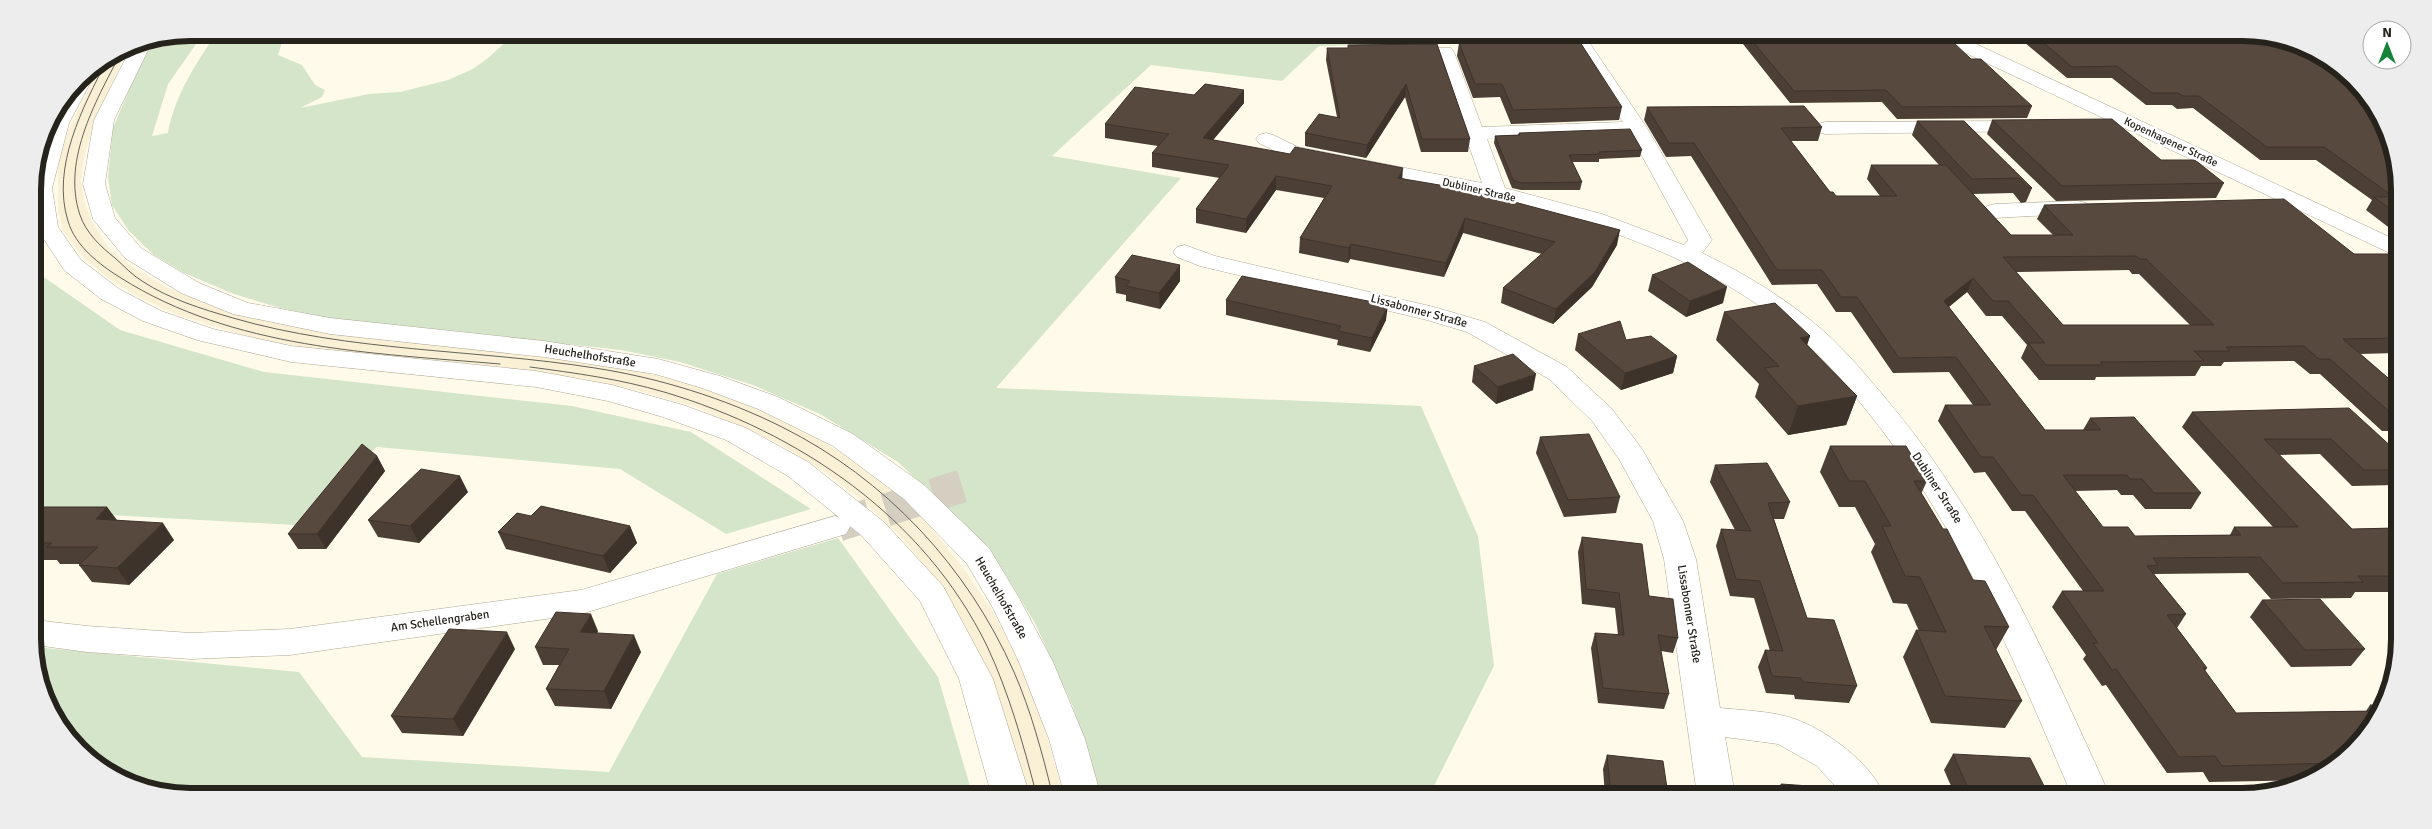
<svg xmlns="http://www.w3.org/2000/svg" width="2432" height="829" font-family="Signika,sans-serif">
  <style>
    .built { fill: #f9f0d5 }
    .green { fill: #d4e5ca }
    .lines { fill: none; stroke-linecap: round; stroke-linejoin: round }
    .street-tunnel { stroke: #d4cfc1; stroke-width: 33; stroke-dasharray: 33 17; stroke-linecap: butt }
    .street-casing { stroke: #ada795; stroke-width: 1 }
    .secondary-casing { stroke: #ada795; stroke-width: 1 }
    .street { fill: #fff; fill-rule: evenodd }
    .secondary { fill: #fff; fill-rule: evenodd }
    .tram { stroke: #676359; stroke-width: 1 }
    .wall { fill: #4c3f35; fill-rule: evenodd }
    .shaded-wall { fill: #3e332b }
    .building { fill: #58493e; stroke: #3e332b; fill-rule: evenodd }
    .labels { text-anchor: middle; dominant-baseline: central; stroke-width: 5; stroke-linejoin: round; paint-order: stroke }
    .far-street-label { font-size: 11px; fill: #26231c; stroke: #fff }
    .street-label { font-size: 12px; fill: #26231c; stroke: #fff }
    .rim { fill: none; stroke: #26231c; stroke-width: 6 }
  </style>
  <rect width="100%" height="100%" fill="#fffaea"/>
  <path class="built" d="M129,45l-36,81 -9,32 -3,23 4,22 7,19 18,28 27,20 29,17 63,25 38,10 59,11 271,30 58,12 62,17 83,36 46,28 42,31 41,38 37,47 27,40 31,59 18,49 21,73h-36l-18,-63 -18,-49 -26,-56 -26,-41 -37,-46 -38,-36 -42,-32 -44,-27 -82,-36 -59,-17 -56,-12 -274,-30 -61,-12 -71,-22 -34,-16 -30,-18 -27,-22 -21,-27 -5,-21v-47l10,-32 32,-66z"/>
  <g class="green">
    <path d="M191,33h6l-1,3 3,4 -31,44 -16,52 16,-3c7,-38 26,-66 47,-98l15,-2h55l-7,22 24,10 13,20 10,5 -3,7 -22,11 69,-14 31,-2 48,-12 25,-11 15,-11 22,-20 10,-5 1008,3 8,4 -217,6 -37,35 -131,-16 -99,91 129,22 -185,210 425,18 57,130 16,130 -64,128 -331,-1 -26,-86 -38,-84 -35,-57 -32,-38 -70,-66 -78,-48 -67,-29 -73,-23 -59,-12 -287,-31 -54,-11 -46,-14 -50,-21 -31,-19 -24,-23 -17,-26 -4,-28 5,-49 37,-88z"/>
    <path d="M33,258l5,15 82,57 144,42 308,34 119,26 120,77 -85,25 -106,-65 -243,-22 -82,78 -260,-14z"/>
    <path d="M838,538l100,139 34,116 -823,-2 -38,-16 -39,-32 -37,-74v-22l264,25 63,85 247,15 108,-198z"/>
  </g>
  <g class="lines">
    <path class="street-tunnel" d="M838,525l124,-39"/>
    <g class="street-casing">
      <g id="street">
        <path d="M1937,37h24l435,203v16l-456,-215z"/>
        <path d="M1581,38l6,1 60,89 65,112 -10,13c40,19 78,42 112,70 25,20 47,46 68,71 101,118 164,261 228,402h-38c-58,-136 -115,-275 -209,-390 -20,-25 -42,-51 -67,-72 -61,-52 -136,-87 -212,-111 -63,-20 -127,-33 -192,-46 -36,-7 -72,-12 -107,-21l-26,-13 -3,-4 3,-4 7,-2 7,2 25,12 184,36 -46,-131 3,-4h12l3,4 28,75 141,-5 -51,-79 3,-4zM1630,134l58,106 -4,5 -82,-31 -97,-26 -18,-49z"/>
        <path d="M2026,121l7,2 3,4 -3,4 -208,3 -7,-2 -3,-4 3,-4 7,-2z"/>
        <path d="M2078,201l8,2 3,5 -3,5 -91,5 -8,-2 -3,-5 3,-5 8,-2z"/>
        <path d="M1185,245l30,11 219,51 51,15 82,45 45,42 30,40 41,72 13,38 24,149c21,2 45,3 65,8 36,9 85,45 99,79h-41l-26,-29 -39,-22 -53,-7 10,58h-38l-33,-236 -11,-38 -34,-62 -27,-38 -43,-42 -82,-47 -40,-12 -227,-54 -23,-9 -4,-5 4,-5z"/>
        <path d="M835,516l11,4 4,7 -4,7 -265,80 -291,41 -99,4 -104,-7 -52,-7v-25l52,6 104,7 99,-4 291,-39z"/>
      </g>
    </g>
    <g class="secondary-casing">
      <g id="secondary">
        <path d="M151,40l1,2 -38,78 -9,64 10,34 26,30 58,35 49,20 82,15 214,23 114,18 62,17 58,21 75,37 71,51 65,63 30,50 34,64 32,77 15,54h-36l-15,-54 -30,-77 -26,-54 -26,-44 -63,-65 -71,-53 -75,-37 -56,-21 -47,-14 -111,-17 -214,-23 -97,-20 -52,-21 -56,-35 -32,-39 -10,-35 11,-64 39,-76z"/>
        <path d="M92,70l3,4 -26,49 -17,65 6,39 23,33 38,29 42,22 52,18 78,17 245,25 76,14 71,20 63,23 62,34 76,60 59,64 50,93 36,114h-38l-32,-114 -39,-78 -58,-65 -74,-60 -62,-36 -63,-23 -55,-16 -72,-14 -245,-25 -94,-22 -54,-19 -42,-22 -37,-29 -28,-43 -3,-47 16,-56 30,-45z"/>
      </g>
    </g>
    <use href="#street" class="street"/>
    <use href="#secondary" class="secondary"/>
    <g class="tram">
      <path d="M123,49c-25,48 -62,110 -43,166 6,18 21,32 35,43 9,8 17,17 27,23 27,18 60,28 91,37 117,34 241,31 362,50 64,10 129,30 187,59 104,52 185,139 232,245 17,39 28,80 38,121"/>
      <path d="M107,60c-24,47 -56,107 -39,161 7,25 32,44 53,57 112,71 251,75 379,86"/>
      <path d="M530,367c45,6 90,12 134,25 135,40 260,125 323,254 22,47 36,97 49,147"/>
    </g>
  </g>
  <g class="wall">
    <path d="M1739,37h163l5,6 64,16 61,47 -5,12 -130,1 -15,-17 -92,1 -51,-64z"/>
    <path d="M2018,37l265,1 114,122 -1,73 -30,-23 6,-10 -56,-40h-56l-67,-52 -16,1 -5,-4h-26l-34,-27h-45z"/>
    <path d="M1459,43l163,64 -3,13 -108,4 -11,-27 -27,1 -16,-42z"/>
    <path d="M1437,44l33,95 -2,13h-47l-16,-55 -39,61 -61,-12v-13l32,-16 -11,-57 1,-12h21v-3z"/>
    <path d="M1244,90v13l-31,37 189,38 215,67 -25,42 -39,37 -52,-21 2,-15 39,-34 -79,-21 -19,44 -94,-18 -2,4 -49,-10 1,-15 24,-40 -48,-8 -30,43 -50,-10v-14l24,-31 -68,-11v-14l6,-7 -53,-8v-14l89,-29z"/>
    <path d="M1647,107l175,20 -4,14h-27l39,51 6,4h44l-13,-17 4,-14h68l-27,-30 5,-14h47l68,67 -6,14 -5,1 -8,-10 -40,1 38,41h42l-16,-16 7,-14 310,49h42v99l-36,1 35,30v47h-13l-62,-57h-10l-16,-13 -70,1 -3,4h-20l-6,10 -99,1 -1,3h-56l-18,-22 6,-13 -25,-29h-16l-19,-24 -18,15 96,123h38l7,-12 111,75 -10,16h-46l-12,-14h-12l-4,-5 -42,1 28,36 32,9 95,-1 4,-8h39l-91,-100 10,-15 203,38v35l-43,1 -32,-32 -41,1 73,74 43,-1 -1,64h-39l-4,6 -80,1 -23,-26 -94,1 32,40 -9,14 30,40 -2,3 31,42 130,-2 4,-6h13l-45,59 -28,16 -101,2 -6,-10 -36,1 -61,-88 -4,1 -19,-27 3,-4 -34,-48 10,-16h21l-58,-80h-13l-27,-39 -11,1 -36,-52 7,-16h28l-24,-33 -56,1 -42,-61h-15l-19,-28 -45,1 -81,-129 -25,1 -22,-37zM2129,270l3,4h7l51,51h-127l-47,-53z"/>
    <path d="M1992,120l169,40 63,23 -8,15 -160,3 -69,-67z"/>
    <path d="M1519,133l123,17 -2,7 -41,2v3h-27l10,20 -2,8h-59l-9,-2 -18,-45 1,-7 23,-1z"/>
    <path d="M1652,275l71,28 -37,14 -38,-26z"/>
    <path d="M1115,277l65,4 -20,28 -34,-8v-6l-10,-2z"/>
    <path d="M1226,300l160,20 -16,32 -33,-7 1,-5 -112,-25z"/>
    <path d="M1724,312l86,24 -3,9 50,51 -11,29 -58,10 -33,-38 4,-13 -43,-44z"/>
    <path d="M1578,334l48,6 51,16 -4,17 -52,17 -46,-40z"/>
    <path d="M1474,366l59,24 -37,14 -24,-22z"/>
    <path d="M1540,437l80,60 -4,16 -52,4 -28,-64z"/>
    <path d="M1830,446l97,35 -6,13 52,86 36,47 -13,23 26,51 -17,27 -74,-5 -28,-66 13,-27 3,1 -12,-27 -14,-1 -22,-51 4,-8 -20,-37h-16l-19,-35z"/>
    <path d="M377,456l8,15 -59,78h-28l-10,-15z"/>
    <path d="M1715,465l75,37 -6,17h-10l33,99 50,68 -8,17 -54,-4 -1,-4 -28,-2 -8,-26 7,-17 5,1 -16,-53 -24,-2 -14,-50 5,-17 14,1 -25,-48z"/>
    <path d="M468,492l-49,51 -41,-6 -10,-17z"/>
    <path d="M107,507l10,13 57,20 -45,45 -37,-3 -13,-17 1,-1h-20l-3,-4h-22v-45z"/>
    <path d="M531,516l99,10 7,17 -27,30 -104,-24 -8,-17z"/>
    <path d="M1582,537l67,59 29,42 -5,15 -12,-2 8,43 -5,15 -66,-6 -7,-55 4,-15 23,2 -3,-27 -33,-4 -4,-52z"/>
    <path d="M2262,600l103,49 -14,17 -60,1 -41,-50z"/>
    <path d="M598,631l-1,2 44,19 -30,57 -56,-3 -9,-17 13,-24h-16l-8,-18z"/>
    <path d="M515,649l-52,87 -61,-3 -11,-17z"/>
    <path d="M1953,754l96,42 -94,-1 -11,-25z"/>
    <path d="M1607,755l61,40h-63l-2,-26z"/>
    <path d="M1781,784l74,11h-79z"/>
  </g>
  <g class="shaded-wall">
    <path d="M1406,84l-1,13 -39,61 1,-13z"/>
    <path d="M1244,90v13l-41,49v-14z"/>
    <path d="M1403,168l-1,14 -4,-4z"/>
    <path d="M1276,176v14l-30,43v-14z"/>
    <path d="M1465,218l-2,15 -19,44 2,-14z"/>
    <path d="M1620,230l-3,15 -25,42 -39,37 3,-15z"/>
    <path d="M1351,244l-1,15 -2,4 1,-15z"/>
    <path d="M1180,265v16l-20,28 -1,-16z"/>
    <path d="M1973,278l-6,14 -29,23 6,-14z"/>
    <path d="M1727,287l-4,16 -37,14 4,-16z"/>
    <path d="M1388,305l-2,15 -16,32 2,-14z"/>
    <path d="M1810,336l-10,29v-27z"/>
    <path d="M1677,356l-4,17 -52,17 4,-17z"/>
    <path d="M1536,374l-3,16 -37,14 2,-17z"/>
    <path d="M1857,396l-11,29 -58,10 10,-29z"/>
    <path d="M377,456l8,15 -59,78 -9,-15z"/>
    <path d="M460,476l8,16 -49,51 -9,-17z"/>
    <path d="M107,507l12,17 -23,-5z"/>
    <path d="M163,523l11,17 -45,45 -12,-17z"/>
    <path d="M630,526l7,17 -27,30 -7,-17z"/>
    <path d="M591,614l7,17 -10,18 -8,-17z"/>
    <path d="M507,632l8,17 -52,87 -10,-17z"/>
    <path d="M634,635l7,17 -30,57 -7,-18z"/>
  </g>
  <g class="building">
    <path d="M1749,37h153l5,6 46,-1 18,17h10l51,47 -130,1 -16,-17 -92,1z"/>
    <path d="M2037,37l246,1 38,16 39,32 37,74 -1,53 -22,-16h20l-70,-50h-57l-68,-51h-16l-5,-3h-26l-35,-27 -45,1z"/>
    <path d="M1578,39l44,68 -109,3 -11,-26h-27l-16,-41z"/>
    <path d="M1437,44l33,95h-48l-16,-55 -39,61 -62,-12 14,-19 21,4 -13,-70h21v-3z"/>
    <path d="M1205,84l39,6 -41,48 87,16 5,-7 108,21 -5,10 71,12 151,40 -25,42 -39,37 -53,-21 52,-46 -90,-24 -19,45 -95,-19 -2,4 -49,-10 32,-52 -56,-10 -30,43 -50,-10 33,-44 -77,-12 17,-19 -64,-10 30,-37 59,8z"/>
    <path d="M1804,106l18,21 -41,1 49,64h3l3,4h61l-26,-31h75l65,70h62l-29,-30 240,-6 70,55h42v84l-53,1 52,45v31h-2l-63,-56h-11l-15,-13 -78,1 4,4h-36l10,10 -104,1 3,3h-57l-18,-22h17l-37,-42h-15l-20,-23 -29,23 101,129h56l-11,-12 44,-1 67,76h-47l-12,-14h-12l-3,-4h-64l40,52h25l7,9 106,-1 -7,-8h64l-106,-115 157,-4 46,42v20h-31l-33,-31h-67l88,90 43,-1v48h-37l5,6 -80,1 -23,-26 -107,1 5,7 -11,1 39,48 -19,1 40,53h-4l33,45 139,-2 -5,-6h13l-10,21 -35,37 -116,3 -7,-10 -36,1 -63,-88 -4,1 -19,-27h5l-36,-52h42l-71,-96h-12l-28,-38h-12l-36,-52h46l-35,-48 -57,1 -42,-61h-16l-19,-27h-45l-83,-127h-25l-22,-36zM2136,256l4,3h6l68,66h-151l-60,-68z"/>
    <path d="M2112,119l49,41h34l29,23 -162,3 -70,-66z"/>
    <path d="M1917,121h47l68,67h-4l-9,-10 -47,1z"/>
    <path d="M1630,129l12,21 -43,2 1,2 -31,1 13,27 -60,1 -9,-3 -18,-44 25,-1 -1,-2z"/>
    <path d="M1132,255l48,10 -21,28 -33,-7 4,-5 -15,-4z"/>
    <path d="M1688,262l39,25 -37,14 -38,-26z"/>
    <path d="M1242,276l146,29 -16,33 -34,-7 3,-5 -115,-26z"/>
    <path d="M1775,303l35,33 -10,2 57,58 -59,10 -34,-38 15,-2 -55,-54z"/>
    <path d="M1620,321l6,19 25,-4 26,20 -52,17 -47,-39z"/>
    <path d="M1513,354l23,20 -38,13 -24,-21z"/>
    <path d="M1589,434l31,63 -52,3 -28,-63z"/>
    <path d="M362,444l15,12 -60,78h-29z"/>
    <path d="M1830,446h76l21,35h-13l29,48h4l26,51 12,1 24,46 -25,-1 38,75 -77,-5 -29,-66 30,2 -26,-55 -15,-1 -23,-50h9l-26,-45h-16z"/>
    <path d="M1767,463l23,39 -22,1 39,115 27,2 23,66 -54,-4 -2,-4 -29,-2 -7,-26 18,1 -23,-70 -24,-2 -15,-50 30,2 -36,-66z"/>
    <path d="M421,469l39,7 -50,50 -42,-6z"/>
    <path d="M541,506l89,20 -27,30 -105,-24 19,-19 14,3z"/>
    <path d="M43,507h64l-11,12 67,4 -46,45 -38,-3 19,-18h-51l5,-4h-17v-28z"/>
    <path d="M1582,537l60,7 7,52 24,3 5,39 -20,-3 11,59 -66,-6 -8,-55 29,2 -5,-42 -33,-4z"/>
    <path d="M2320,599l45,50 -60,1 -43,-50z"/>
    <path d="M556,612l35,2 -11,18 54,3 -30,56 -58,-2 23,-40 -34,-2z"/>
    <path d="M449,629l58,3 -54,87 -62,-3z"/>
    <path d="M1953,754l77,4 19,38 -78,-1z"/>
    <path d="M1607,755l56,6 5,34h-57z"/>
    <path d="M1781,784l71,5 3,6h-71z"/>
  </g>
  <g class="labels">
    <g class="far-street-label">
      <text transform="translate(2171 142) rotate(25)">Kopenhagener Straße</text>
      <text transform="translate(1479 190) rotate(13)">Dubliner Straße</text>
    </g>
    <g class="street-label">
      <text transform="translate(1419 311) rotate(15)">Lissabonner Straße</text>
      <text transform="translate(590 356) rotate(9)">Heuchelhofstraße</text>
      <text transform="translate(1937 488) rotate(57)">Dubliner Straße</text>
      <text transform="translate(1001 598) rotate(60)">Heuchelhofstraße</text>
      <text transform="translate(1689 614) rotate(81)">Lissabonner Straße</text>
      <text transform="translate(440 621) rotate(-8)">Am Schellengraben</text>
    </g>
  </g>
  <path d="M0 0H2432V829H0ZM190 41H2242A149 149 0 0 1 2391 190V639A149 149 0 0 1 2242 788H190A149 149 0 0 1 41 639V190A149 149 0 0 1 190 41Z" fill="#eeeded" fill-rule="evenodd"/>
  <path class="rim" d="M190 41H2242A149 149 0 0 1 2391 190V639A149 149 0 0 1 2242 788H190A149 149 0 0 1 41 639V190A149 149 0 0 1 190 41Z"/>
  <g transform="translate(2387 45)"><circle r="24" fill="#ffffff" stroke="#a8a7a4"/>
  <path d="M0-4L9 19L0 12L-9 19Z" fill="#168339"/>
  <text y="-8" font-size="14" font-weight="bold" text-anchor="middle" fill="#26231c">N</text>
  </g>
</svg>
